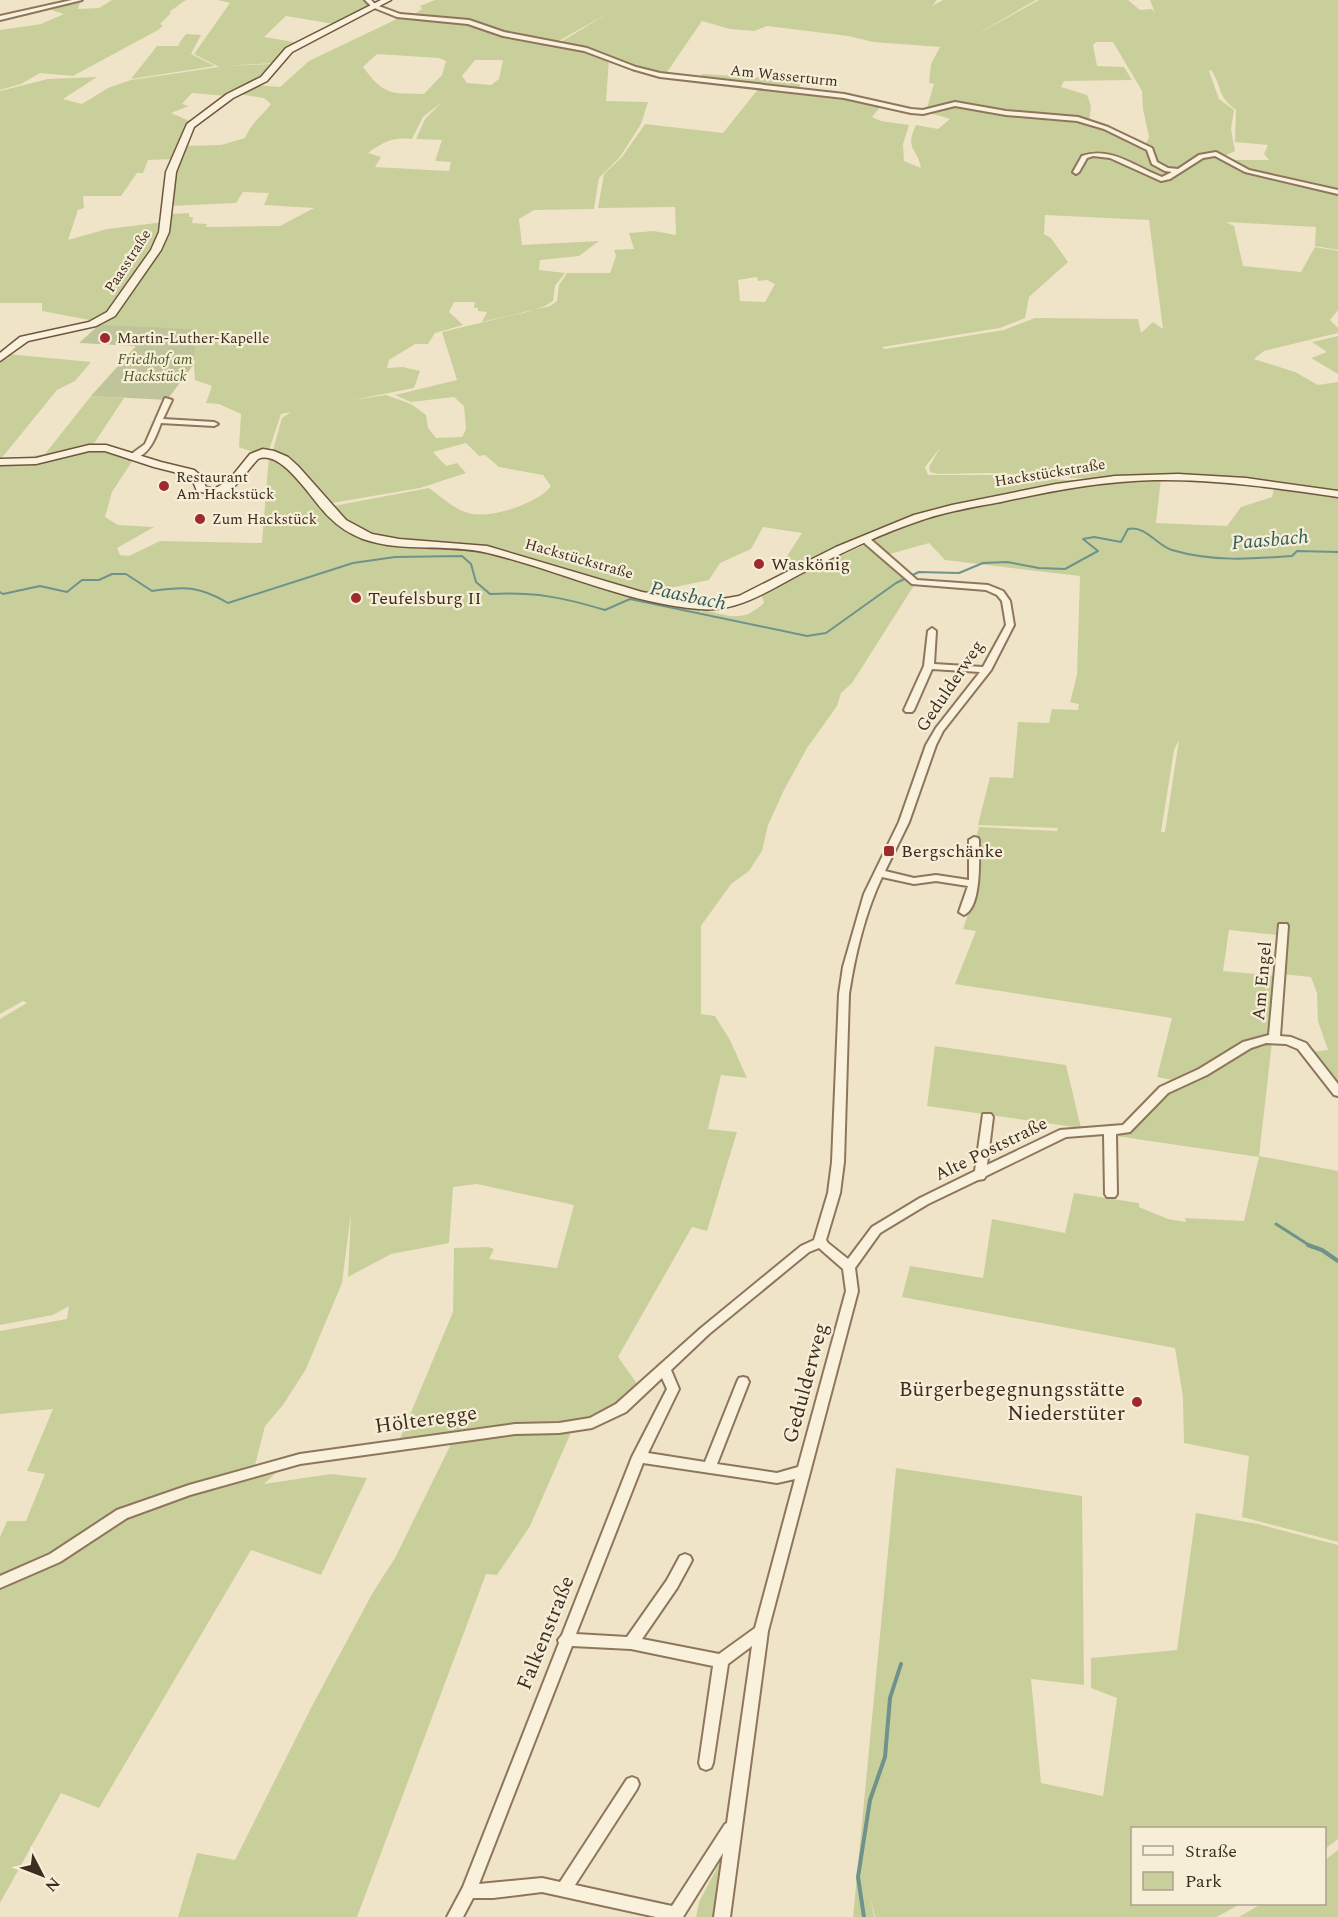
<svg xmlns="http://www.w3.org/2000/svg" width="1338" height="1917" font-family="Spectral,serif">
  <style>
    .green { fill: #c9cf9b; fill-rule: evenodd }
    .cemetery { fill: #bfc49a }
    .lines { fill: none; stroke-linecap: round; stroke-linejoin: round }
    .stream-far2 { stroke: #6f938a; stroke-width: 2 }
    .stream-far1 { stroke: #6f938a; stroke-width: 3 }
    .stream { stroke: #6f938a; stroke-width: 4 }
    .street-casing { stroke: #8d765c; stroke-width: 4 }
    .secondary-casing { stroke: #6f573f; stroke-width: 3 }
    .street { fill: #faf1dc; fill-rule: evenodd }
    .secondary { fill: #faf1dc; fill-rule: evenodd }
    .poi-dot { fill: #9e2a2b; stroke: #f7eed8; stroke-width: 2 }
    .labels { text-anchor: middle; dominant-baseline: central; stroke-width: 4.5; stroke-linejoin: round; paint-order: stroke }
    .far-street-label { font-size: 15px; fill: #3d2e20; stroke: #f7eed8 }
    .far-poi-label { font-size: 15px; fill: #3d2e20; stroke: #f7eed8; text-anchor: start }
    .far-park-label { font-size: 15px; font-style: italic; fill: #4d5a26; stroke: #f7eed8 }
    .poi-label { font-size: 18px; fill: #3d2e20; stroke: #f7eed8; text-anchor: start }
    .street-label { font-size: 18px; fill: #3d2e20; stroke: #f7eed8 }
    .water-label { font-size: 20px; font-style: italic; fill: #2f5d5a; stroke: #f7eed8 }
    .near-street-label { font-size: 21px; fill: #3d2e20; stroke: #f7eed8 }
    .near-poi-label { font-size: 21px; fill: #3d2e20; stroke: #f7eed8; text-anchor: end }
  </style>
  <rect width="100%" height="100%" fill="#f0e4c8"/>
  <g class="green">
    <path d="M81,0l-3,9 21,-1 13,-8h74l-17,12 2,1 -11,11 3,2 -5,4 -85,46 -33,-3 -19,11 -21,6v-60l41,-6 23,-10 -13,-4z"/>
    <path d="M218,0h147l5,5 -36,19 -48,-8 -22,21 36,6 -26,20 -49,3 49,-2 -5,9 -42,23 -35,-3 -10,11 7,2 -18,7 21,9 -18,37 -26,1 -5,13h-6l-16,23h-38l1,12 -6,2 -10,30 39,-11 57,-7c-13,33 -40,79 -69,99l-53,-10v-8h-42v-212l48,-12 49,-2 -34,22 19,5 26,-16 23,-8 88,-13 -25,-13 36,-51z"/>
    <path d="M435,0h502l-5,6 11,-6h93l-62,36 65,-36h89l12,10 12,-1 3,4 -5,-13h188v192l-100,-25 -7,-7h38l-5,-6 4,-9 -33,-3 1,-32c-20,-15 -13,-22 -25,-40l-2,1 10,28 15,11 -3,19 4,22 -8,4 -18,-1 16,3 11,11 102,26v56l-23,-4 1,-19 -90,-5 8,4 9,40 58,6 14,-25 23,4v59l-8,10 8,8v5l-74,18 -10,8 41,13 23,13 20,-3v110l-168,-16 -75,3 -105,-6 -52,1 -8,-2 -1,-5 11,-19 -15,19 3,8h70l80,6 -156,32 -126,56 -14,-5 20,-31 -39,-6 -12,22 -31,14 -11,17 -64,13 -148,-43 -110,-11 -17,-4 -28,-15 -14,-13 101,-19c11,8 23,19 36,24 21,9 73,-8 86,-26l-8,-11 -44,-8 -14,-12 -6,1 -13,-13 -33,9 13,14 11,-3 9,10 -46,15 -94,16 -33,-40 -20,-14 9,-32 9,-6 -10,2 -12,36 -16,2 -14,-5 2,-33 -22,-10 -13,-1 6,-17 -17,-6 -2,-30 5,-15 -2,-6 -110,-2c6,-2 13,-3 19,-6 22,-12 64,-82 65,-107l19,-1v4h4l-1,6 15,1 -1,3 74,-1 34,-18 -50,-3 5,-12 -26,-1 -7,11 -66,3 3,-34 12,-26 36,-1 24,-7c7,-16 16,-21 26,-34l-7,-6 -26,-4 19,-9 23,2 29,-26 92,-44 55,3 46,15 97,19 10,5 -3,42 42,1 -7,22 -21,33 -21,21 -5,31 -60,1 -15,9 3,26 77,-4 -20,15 -39,4 -1,10 26,3 -10,13 -2,15c-16,12 -50,15 -71,21l5,-10 -9,-1v-3h-4l1,-6h-21l-5,10 14,13 -28,8 -7,11h-13l-26,16 -2,8 16,-1 17,4 -6,17 -61,12 33,-5 25,9 15,11 2,13 8,10 26,-1 4,-8 -2,-23 -10,-9 -43,5 -16,-7 62,-15 -15,-48 108,-26 7,-5 2,-16 8,-12h43l6,-17 -2,-6 20,-1 -5,-16 25,-2 22,4 -1,-28 -77,1 6,-34 18,-17 23,-33 78,9 36,-45 46,4 76,14 -9,11 9,4 28,4 -6,19 1,17 17,7c-3,-20 -17,-18 -5,-43l22,4 12,-10 -24,-7c31,-9 47,-2 77,2 25,3 50,1 74,6 24,5 47,17 68,27l4,-10 -6,-28 -1,-18 -29,-49h-17l-3,3 4,21 27,1 8,13 -68,1 -3,6 26,8 4,11 -2,16 -29,-6 -57,-4 -36,-8 -13,-1 -27,5 7,-24 -5,-1 2,-19 9,-17 -67,-5 -25,-6 -81,-10 -13,5 -24,-2 -28,-8 -37,54 -29,-7 -48,-20 -29,-5 48,-29 -52,29 -51,-9 -45,-15 -47,-3 10,-7 -2,-3zM377,54l62,4 7,3 -4,14 -18,19c-34,-1 -39,2 -61,-27zM475,60h28l-4,19 -8,6 -24,-2 -5,-7zM442,102l-17,17 -9,20 26,1 -7,21 16,1 -2,9 -74,-4 6,-10 -13,-4c15,-11 25,-16 44,-14l11,-22zM1045,215l104,5 14,109 -10,-7 -12,11 -3,-14 -103,-1 -31,12 -119,19 -3,-2 118,-19 25,-10 4,-21 39,-35 -17,-24 -7,-4zM757,277l1,4 9,-1 8,4 -10,18 -25,-1 -2,-21z"/>
    <path d="M186,34l15,1 -10,19 24,12 -84,13 26,-33h23l-2,-1z"/>
    <path d="M702,74l99,6 -2,10 -100,-11z"/>
    <path d="M1338,336v38l-27,-16 16,-6 -15,-10z"/>
    <path d="M8,354l83,8 -16,19 -18,9 -57,70v-97z"/>
    <path d="M91,396l33,2 -31,47 -48,13 -38,2 38,-6z"/>
    <path d="M90,450h16l27,10 -21,32 -7,25 13,8 36,2 -37,21 3,7 9,1 31,-15 102,2 7,-88 23,18 32,38 29,22 143,21 83,26 122,28 -2,3 3,1 2,-2c26,6 38,13 60,-7l-3,-10 103,-48 6,1 45,38 -63,99 -11,10 -4,13 -30,42 -23,42 -16,35 -6,26 -13,20 -18,13 -30,42v88l14,2 15,24 17,38 -26,-3 -13,54 29,3 -30,99 -15,-4 -74,130 20,28 -22,20 -29,14 -188,22 54,-129 1,-64 34,-1 6,2 -5,10 68,9 17,-63 -97,-21 -24,3 -4,56 -58,11 -43,23 3,-64 -9,70 -36,86 -23,36 -18,21 -11,43 29,-3 -19,18 67,-10 36,4 -46,97 -70,-25 -152,258 -38,-15 -61,110v-366l7,-16h19l19,-47 -18,-3 26,-62 -53,5v-83l67,-12 2,-13 -16,9 -53,10v-306l27,-16 -4,-2 -23,13v-551l32,1z"/>
    <path d="M1161,479l-5,44 71,3 14,-19 31,-10 2,-9 64,8v594l-28,-38 18,-2 -10,-29 -1,-28 -6,-16 -30,-3 -3,-39 -49,-5 -6,41 53,5 -4,58 -22,5 -72,42 -21,-4 15,-59 -217,-34 21,-53 -13,-2 15,-44 -2,-47 3,-11 78,4 1,-3 -80,-3 12,-48 23,1 5,-56 31,1 3,-14 26,1 1,-6 -9,-2 7,-27 3,-99 -135,-16 -16,-17 -43,12 -17,-15c91,-39 194,-56 292,-61zM1179,740l-14,92h-4l13,-82z"/>
    <path d="M1272,1042l-13,114 79,15v371l-96,-25 7,-61 -65,-13 -1,-46 -8,-49 -273,-51 8,-31 73,12 9,-59 73,14 9,-40 65,10v4l29,12 18,3 -1,-4 59,3 15,-64 -143,-21 14,-5 36,-37 91,-50z"/>
    <path d="M935,1046l131,19 15,63 -154,-22z"/>
    <path d="M573,1428l-43,98 -33,49 -11,-1 -129,343h-179l19,-64 38,7 76,-152 61,-114 23,-36 57,-116 62,-10z"/>
    <path d="M896,1468l186,28 2,189 -53,-6 10,104 62,13 14,-98 -26,-10v-30l86,-8 19,-137 62,11 80,21v294l-13,10 -1,-21h-192v76h108l-23,13h-342l-5,-22 4,22h-21z"/>
    <path d="M728,1847l-9,70h-23l3,-15z"/>
    <path d="M1338,1850v67h-99l22,-13h63l1,-44z"/>
  </g>
  <path class="cemetery" d="M99,325l97,4 -2,35 -27,36 -76,-4 45,-50 -57,-3z"/>
  <g class="lines">
    <path class="stream-far2" d="M0,592l3,2 37,-8 27,6 15,-12h17l13,-6h14l26,17c33,-5 47,-5 76,12l125,-40 42,-6 67,-1 9,8 5,18 14,12c46,-2 71,3 115,16l25,-11 177,37 19,-3 70,-50 23,-11 40,1 24,-10 24,-1 32,6 26,1 33,-18 -15,-12 11,-2 27,5 7,-13c18,-4 29,17 44,21 40,12 80,9 120,6l5,-5 41,1"/>
    <path class="stream-far1" d="M1276,1224l36,23"/>
    <g class="stream">
      <path d="M1308,1245l14,5 16,11"/>
      <path d="M864,1917l-6,-40 12,-77 15,-43 5,-59 11,-34"/>
    </g>
    <g class="street-casing">
      <g id="street">
        <path d="M72,0h10l-82,20v-4z"/>
        <path d="M365,0h6l5,5 24,9 69,6 35,12 83,16 49,19 24,6 184,21 67,15 12,1 32,-8 51,9 72,6 30,10 44,21 5,14 11,6 10,1 21,-14 17,-3 33,18 89,20v4l-93,-22 -30,-16 -12,2 -33,21 -9,2 -51,-23 -17,-2 -6,2 -8,14 -3,2 -3,-2 9,-16c29,-10 53,11 80,21l10,-5 -7,-1 -13,-7 -5,-14 -43,-21 -27,-8 -71,-6 -51,-9 -32,8 -12,-1 -67,-15 -184,-21 -28,-8 -48,-18 -81,-15 -35,-12 -71,-7 -25,-10z"/>
        <path d="M165,398l7,2 -9,19 51,3 4,2 -4,2 -53,-3c-5,14 -13,36 -31,36v-4l15,-11z"/>
        <path d="M865,536l3,1 49,43 71,5 15,6 7,10 4,24 -23,45 -48,61 -7,14 -27,77 -24,49 29,7 22,-3 33,5v-40l5,-3 4,1 1,2c0,17 3,67 -15,75l-5,-3 9,-26 -32,-5 -22,3 -32,-7c-17,36 -27,78 -33,117l-5,168 -4,31 -14,47 2,3 20,16 24,-32 48,-29 55,-27 8,-57h8l2,3 -6,48 73,-35 63,-5 37,-38 39,-18 44,-27 26,-7 10,-111h8l1,2 -8,110 11,1 15,6 32,41v12l-4,-1 -36,-46 -12,-5 -20,-1 -15,5 -44,27 -39,18 -38,39 -14,2 1,60 -2,3h-8l-2,-3 -1,-60 -38,3 -80,39 -2,3 -6,1 -50,24 -48,29 -25,35 3,23 -90,340 -38,286h-16l9,-64 -40,64h-27l-114,-25 -49,6h-20l-10,19h-16l16,-30 96,-244 -1,-3 4,-5 70,-178 35,-68 -5,-11 -36,34 -34,16 -33,5 -44,1 -215,30 -110,31 -63,23 -67,44 -60,26v-12l50,-22 67,-44 72,-25 111,-31 215,-30 44,-1 31,-5 26,-14 85,-76 100,-82 13,-6 14,-47 4,-31 7,-168 4,-27 21,-73 35,-72 27,-77 10,-17 44,-56 -48,-3 -18,41 -2,2h-6l-2,-2 20,-44 4,-35 4,-3 4,3 -2,33 49,3 23,-42 -4,-24 -5,-6 -11,-5 -74,-6 -50,-43 -1,-2zM819,1248l24,21 3,22 -48,176 -21,6 -60,-9 32,-82 -2,-4 -4,-1 -4,1 -2,4 -32,80 -57,-9 31,-64 -8,-19 38,-36 100,-82zM643,1463l134,20 18,-4 -40,149 -36,26 -77,-15 35,-51 13,-24 2,-4 -2,-4 -5,-2 -5,2 -13,24 -40,57 -51,-3zM572,1646l59,3 82,17 -14,97 2,5 5,2 5,-2 2,-5 15,-99 24,-18 -25,177 -2,1 -53,82 -97,-21 62,-96 2,-5 -2,-5 -5,-2 -5,2 -67,103 -18,-4 -63,6z"/>
      </g>
    </g>
    <g class="secondary-casing">
      <g id="secondary">
        <path d="M381,0h10l-99,52 -25,29 -34,17 -39,29 -18,45 -7,60 -8,18 -46,66 -19,10 -68,15 -28,20v-8l20,-16 69,-15 18,-10 44,-62 8,-18 7,-60 21,-48 40,-30 34,-17 25,-29z"/>
        <path d="M89,445h17l55,17 33,8 7,6 5,11 8,2 15,-9 21,-26 13,-5 11,2 14,6 10,9 48,54 26,14 27,5 88,7 155,46 63,10 34,-6 97,-49 78,-32 38,-10 104,-21 59,-8 63,-2 68,4 92,13v6c-61,-9 -122,-18 -183,-17 -52,1 -104,11 -154,22 -27,5 -53,9 -79,18 -40,13 -78,32 -116,51 -34,17 -67,42 -107,38 -73,-6 -140,-39 -211,-56 -41,-10 -85,0 -125,-14 -13,-5 -24,-12 -34,-22 -16,-15 -47,-69 -71,-58 -22,23 -24,42 -61,32l-5,-12 -6,-4 -32,-8 -49,-16h-16l-53,13 -36,1v-6l36,-1z"/>
      </g>
    </g>
    <use href="#street" class="street"/>
    <use href="#secondary" class="secondary"/>
  </g>
  <g class="poi-dot">
    <circle cx="105" cy="338" r="6"/>
    <circle cx="164" cy="486" r="6"/>
    <circle cx="200" cy="519" r="6"/>
    <circle cx="759" cy="564" r="6"/>
    <circle cx="356" cy="598" r="6"/>
    <rect x="883" y="845" width="12" height="12" rx="3"/>
    <circle cx="1137" cy="1402" r="6"/>
  </g>
  <g class="labels">
    <g class="far-street-label">
      <text transform="translate(784 76) rotate(6)">Am Wasserturm</text>
      <text transform="translate(128 261) rotate(-57)">Paasstraße</text>
      <text transform="translate(1050 473) rotate(-9)">Hackstückstraße</text>
      <text transform="translate(579 559) rotate(16)">Hackstückstraße</text>
    </g>
    <g class="far-poi-label">
      <text x="117" y="338">Martin-Luther-Kapelle</text>
      <text x="176" y="477">Restaurant<tspan x="176" dy="17">Am Hackstück</tspan></text>
      <text x="212" y="519">Zum Hackstück</text>
    </g>
    <g class="far-park-label">
      <text x="155" y="359">Friedhof am<tspan x="155" dy="17">Hackstück</tspan></text>
    </g>
    <g class="poi-label">
      <text x="771" y="564">Waskönig</text>
      <text x="368" y="598">Teufelsburg II</text>
      <text x="901" y="851">Bergschänke</text>
    </g>
    <g class="street-label">
      <text transform="translate(950 686) rotate(-56)">Gedulderweg</text>
      <text transform="translate(1262 981) rotate(-85)">Am Engel</text>
      <text transform="translate(991 1149) rotate(-26)">Alte Poststraße</text>
    </g>
    <g class="water-label">
      <text transform="translate(1270 540) rotate(-5)">Paasbach</text>
      <text transform="translate(688 596) rotate(12)">Paasbach</text>
    </g>
    <g class="near-street-label">
      <text transform="translate(806 1383) rotate(-75)">Gedulderweg</text>
      <text transform="translate(426 1420) rotate(-8)">Hölteregge</text>
      <text transform="translate(546 1633) rotate(-68)">Falkenstraße</text>
    </g>
    <g class="near-poi-label">
      <text x="1125" y="1390">Bürgerbegegnungsstätte<tspan x="1125" dy="24">Niederstüter</tspan></text>
    </g>
  </g>
  <rect x="1131" y="1827" width="195" height="78" fill="#f7eed8" stroke="#ada18e" stroke-width="1.5"/>
  <rect x="1143" y="1846" width="30" height="9" fill="#faf1dc" stroke="#ada18e" stroke-width="1.5"/>
  <text x="1185" y="1857" font-size="18" fill="#3d2e20">Straße</text>
  <rect x="1143" y="1872" width="30" height="18" fill="#c9cf9b" stroke="#ada18e" stroke-width="1.5"/>
  <text x="1185" y="1887" font-size="18" fill="#3d2e20">Park</text>
  <g transform="translate(42 1875) rotate(132)" stroke="#f7eed8" stroke-width="4.5" paint-order="stroke">
  <path d="M0-4.5L10 22L0 15L-10 22Z" fill="#3d2e20"/>
  <text y="-9" font-size="16" font-weight="bold" text-anchor="middle" fill="#3d2e20">N</text>
  </g>
</svg>
